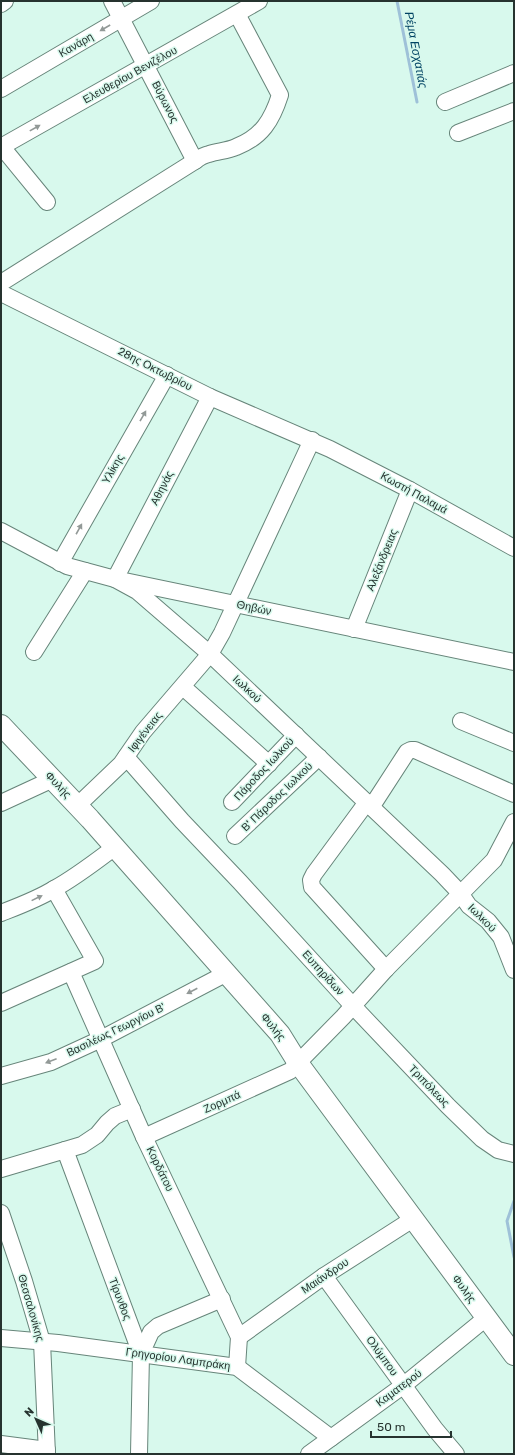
<svg xmlns="http://www.w3.org/2000/svg" width="515" height="1455" font-family="Rubik,sans-serif">
  <style>
    .lines { fill: none; stroke-linecap: round; stroke-linejoin: round }
    .stream { stroke: #9ec1d8; stroke-width: 3 }
    .minor-casing { stroke: #67857a; stroke-width: 18 }
    .major-casing { stroke: #67857a; stroke-width: 22 }
    .minor { stroke: #fff; stroke-width: 16 }
    .major { stroke: #fff; stroke-width: 20 }
    .oneway { fill: #929997 }
    .labels { text-anchor: middle; dominant-baseline: central; stroke-width: 3; stroke-linejoin: round; paint-order: stroke }
    .street-label { font-size: 11px; fill: #26332f; stroke: #d8f9ed }
    .water-label { font-size: 12px; font-style: italic; fill: #004363; stroke: #d8f9ed }
  </style>
  <rect width="100%" height="100%" fill="#d8f9ed"/>
  <g class="lines">
    <g class="stream">
      <path d="M397,1l20,101"/>
      <path d="M514,1201l-7,20 7,36"/>
    </g>
    <g class="minor-casing">
      <g id="minor">
        <path d="M112,1l83,160"/>
        <path d="M1,4l4,-3"/>
        <path d="M1,89l150,-88"/>
        <path d="M445,102l69,-29"/>
        <path d="M458,133l56,-22"/>
        <path d="M1,147l258,-146"/>
        <path d="M2,147l45,55"/>
        <path d="M1,283l194,-122c4,-3 9,-6 14,-7 9,-3 18,-3 27,-7 26,-10 36,-27 44,-52l-43,-81"/>
        <path d="M1,293l209,104 120,52 80,41 104,58"/>
        <path d="M210,397l-95,182 22,12 73,63 232,220 18,19 9,13 19,15 13,16 13,33"/>
        <path d="M1,531l66,35 48,13 399,83"/>
        <path d="M60,563l107,-188"/>
        <path d="M354,629l56,-139"/>
        <path d="M34,652l51,-81"/>
        <path d="M183,687l86,77"/>
        <path d="M461,721l53,22"/>
        <path d="M126,757l56,64 58,61 113,124 95,100 34,33 16,11 16,4"/>
        <path d="M232,802l64,-67"/>
        <path d="M367,802l-53,72 -3,6 1,7 74,82"/>
        <path d="M1,803l52,-24"/>
        <path d="M77,806l44,-42 22,-32 67,-78 12,-21 90,-193"/>
        <path d="M372,806l35,-54 4,-2h4l99,44"/>
        <path d="M235,836l84,-79"/>
        <path d="M1,913c18,-7 37,-14 53,-24 22,-12 41,-27 61,-42"/>
        <path d="M71,972l73,165 95,200 -2,30"/>
        <path d="M1,1003l94,-42 -41,-72"/>
        <path d="M1,1076l50,-14 50,-23 126,-66"/>
        <path d="M144,1137l146,-66 53,-54 43,-48 108,-109 20,-38"/>
        <path d="M65,1150l76,204 -2,100"/>
        <path d="M1,1169l81,-24 15,-10 10,-12 8,-7 17,-7"/>
        <path d="M1,1213l23,68 18,61 5,112"/>
        <path d="M324,1276l111,153 21,25"/>
        <path d="M239,1337l85,-61 89,-57"/>
        <path d="M1,1338l57,5 179,24 94,71"/>
        <path d="M141,1354l10,-22 7,-6 64,-27"/>
        <path d="M1,1444l46,6"/>
        <path d="M309,1454l95,-69 82,-67"/>
      </g>
    </g>
    <g class="major-casing">
      <path id="major" d="M1,725l89,94 190,215 18,29 216,292"/>
    </g>
    <use href="#minor" class="minor"/>
    <use href="#major" class="major"/>
  </g>
  <defs><path id="oneway-solid" d="M-6-.8H1V-3.2L6.5 0L1 3.2V.8H-6Z"/></defs>
  <g class="oneway">
    <use href="#oneway-solid" transform="translate(105 28) rotate(150)"/>
    <use href="#oneway-solid" transform="translate(35 128) rotate(-29)"/>
    <use href="#oneway-solid" transform="translate(143 416) rotate(-60)"/>
    <use href="#oneway-solid" transform="translate(79 529) rotate(-61)"/>
    <use href="#oneway-solid" transform="translate(37 898) rotate(-26)"/>
    <use href="#oneway-solid" transform="translate(192 991) rotate(153)"/>
    <use href="#oneway-solid" transform="translate(51 1061) rotate(159)"/>
  </g>
  <g class="labels">
    <g class="street-label">
      <text transform="translate(76 45) rotate(-30)">Κανάρη</text>
      <text transform="translate(130 75) rotate(-29)">Ελευθερίου Βενιζέλου</text>
      <text transform="translate(165 102) rotate(63)">Βύρωνος</text>
      <text transform="translate(155 369) rotate(27)">28ης Οκτωβρίου</text>
      <text transform="translate(113 469) rotate(-60)">Υλίκης</text>
      <text transform="translate(162 488) rotate(-63)">Αθηνάς</text>
      <text transform="translate(414 493) rotate(29)">Κωστή Παλαμά</text>
      <text transform="translate(382 560) rotate(-68)">Αλεξάνδρειας</text>
      <text transform="translate(254 608) rotate(12)">Θηβών</text>
      <text transform="translate(247 689) rotate(43)">Ιωλκού</text>
      <text transform="translate(145 732) rotate(-52)">Ιφιγένειας</text>
      <text transform="translate(264 769) rotate(-47)">Πάροδος Ιωλκού</text>
      <text transform="translate(58 785) rotate(47)">Φυλής</text>
      <text transform="translate(277 797) rotate(-44)">Β' Πάροδος Ιωλκού</text>
      <text transform="translate(482 918) rotate(45)">Ιωλκού</text>
      <text transform="translate(323 973) rotate(48)">Ευπηρίδων</text>
      <text transform="translate(273 1027) rotate(51)">Φυλής</text>
      <text transform="translate(116 1030) rotate(-26)">Βασιλέως Γεωργίου Β'</text>
      <text transform="translate(429 1086) rotate(46)">Τριπόλεως</text>
      <text transform="translate(222 1102) rotate(-24)">Ζορμπά</text>
      <text transform="translate(160 1169) rotate(64)">Κορδάτου</text>
      <text transform="translate(325 1276) rotate(-34)">Μαιάνδρου</text>
      <text transform="translate(464 1289) rotate(54)">Φυλής</text>
      <text transform="translate(120 1299) rotate(69)">Τίρυνθος</text>
      <text transform="translate(31 1308) rotate(74)">Θεσσαλονίκης</text>
      <text transform="translate(382 1356) rotate(54)">Ολύμπου</text>
      <text transform="translate(178 1359) rotate(8)">Γρηγορίου Λαμπράκη</text>
      <text transform="translate(399 1388) rotate(-37)">Καματερού</text>
    </g>
    <g class="water-label">
      <text transform="translate(416 50) rotate(79)">Ρέμα Εσχατιάς</text>
    </g>
  </g>
  <rect width="515" height="1455" fill="none" stroke="#26332f" stroke-width="4"/>
  <g transform="translate(36 1419) rotate(315)" stroke="#d8f9ed" stroke-width="3" paint-order="stroke">
  <path d="M0-3L7 15L0 10L-7 15Z" fill="#26332f"/>
  <text y="-6" font-size="11" font-weight="bold" text-anchor="middle" fill="#26332f">N</text>
  </g>
  <path d="M371 1431v6h80v-6" fill="none" stroke="#26332f" stroke-width="2"/>
  <text x="377" y="1431" font-size="12" fill="#26332f" stroke="#d8f9ed" stroke-width="3" paint-order="stroke">50 m</text>
</svg>
